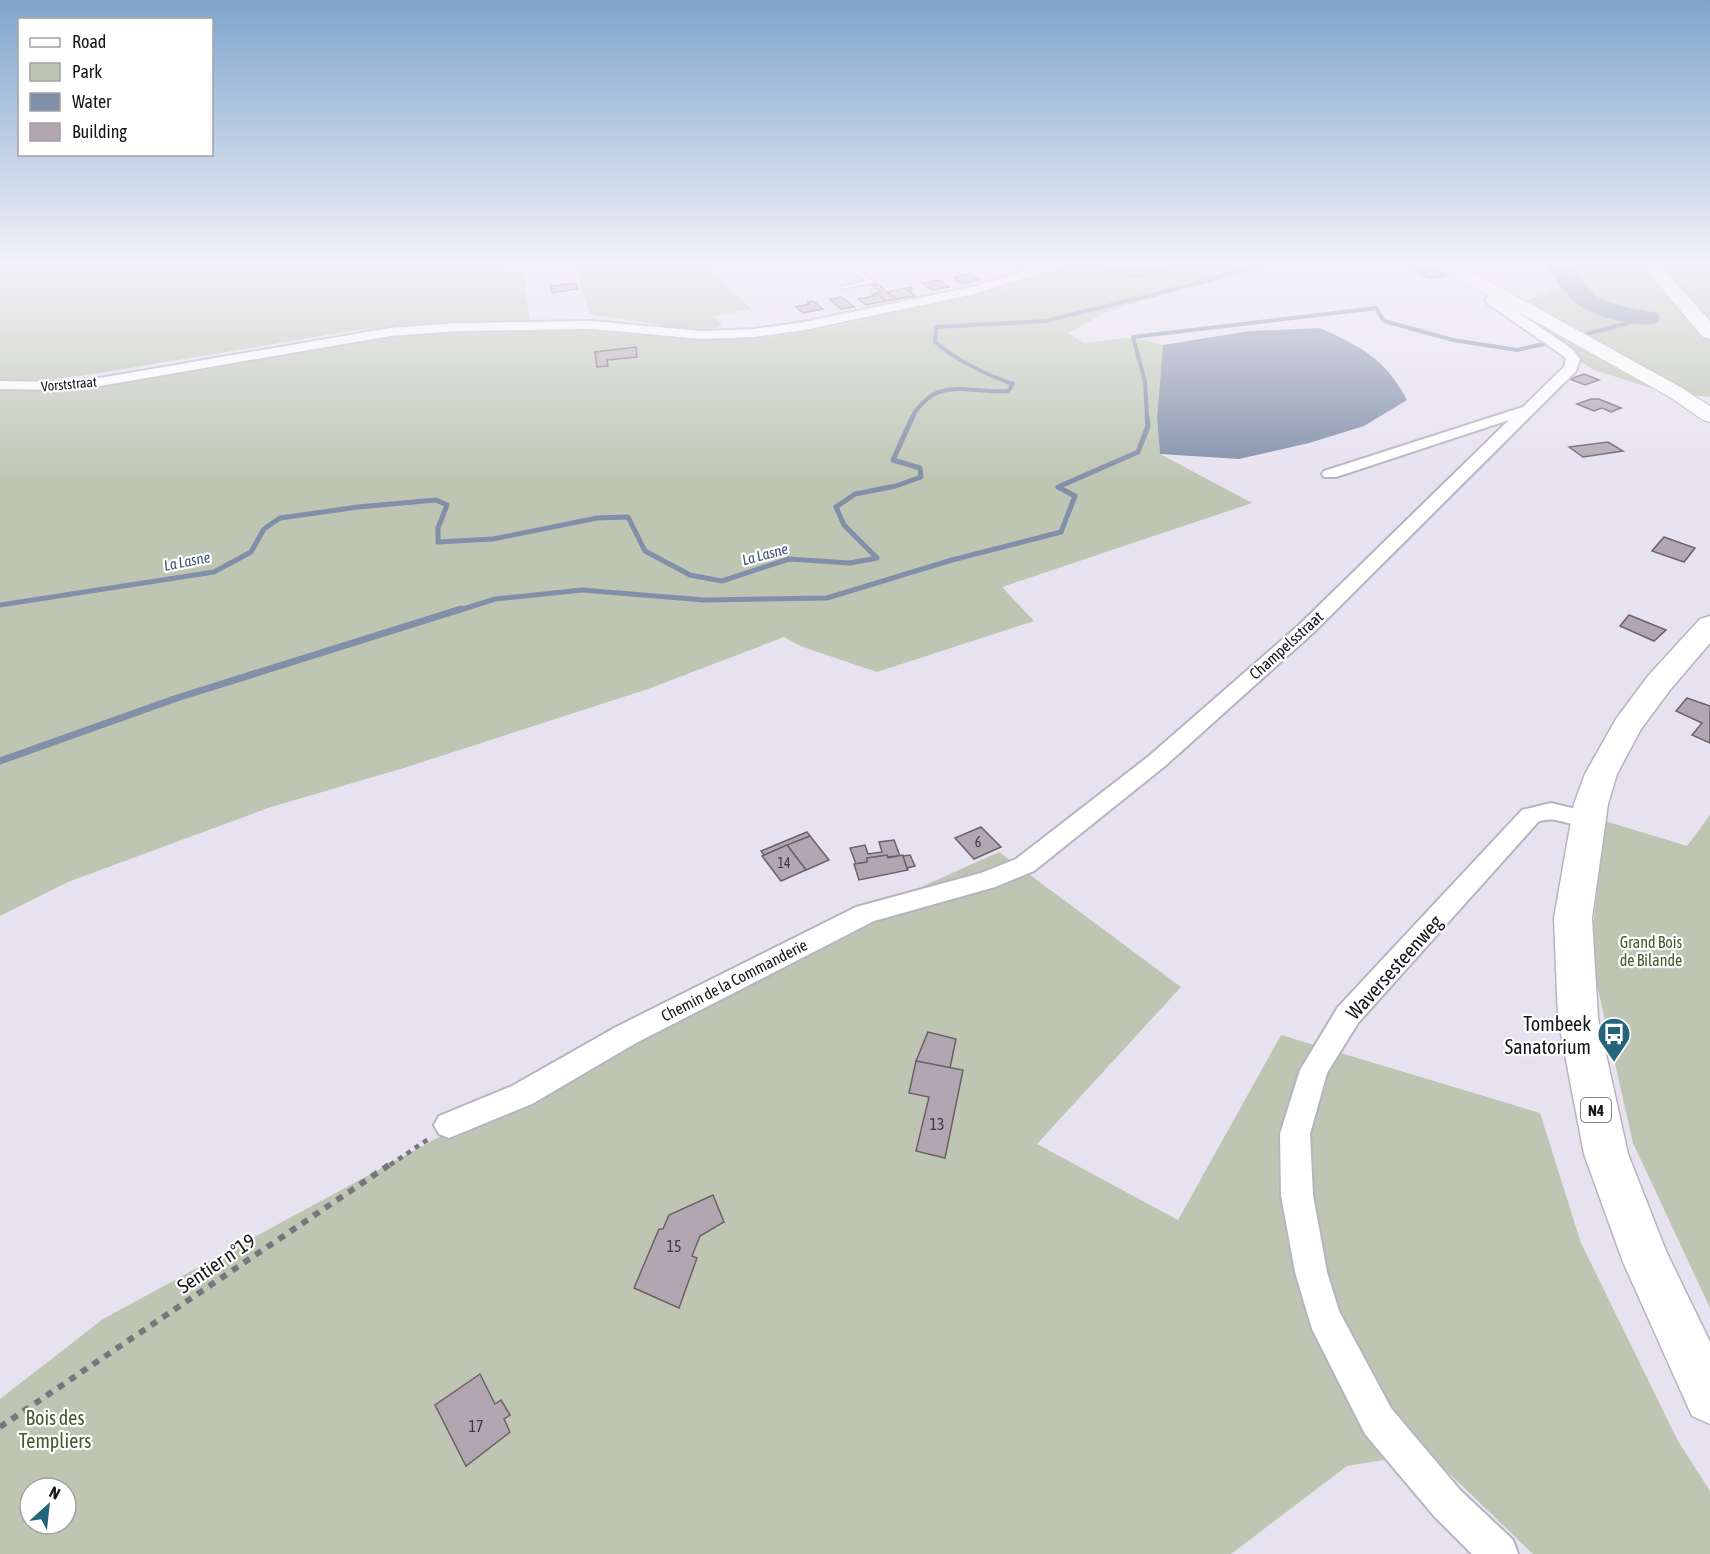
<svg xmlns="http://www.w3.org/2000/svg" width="1710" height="1554" font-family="'Asap Condensed',sans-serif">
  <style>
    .green { fill: #bec6b3; fill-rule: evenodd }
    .water { fill: #828fa8 }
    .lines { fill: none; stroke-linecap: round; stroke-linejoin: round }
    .stream-far2 { stroke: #828fa8; stroke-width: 4 }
    .stream-far1 { stroke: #828fa8; stroke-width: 5 }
    .stream { stroke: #828fa8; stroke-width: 7 }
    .river { fill: #828fa8; fill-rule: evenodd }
    .building { fill: #b2a7b0; stroke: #6b6169; stroke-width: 1.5 }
    .lane-casing { stroke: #b7b3c0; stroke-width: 4 }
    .street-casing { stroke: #b7b3c0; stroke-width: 4 }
    .secondary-casing { stroke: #b7b3c0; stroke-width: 2 }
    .primary-casing { stroke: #b7b3c0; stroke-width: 3 }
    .path-far1 { stroke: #78757d; stroke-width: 4.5; stroke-dasharray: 5 5; stroke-linecap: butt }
    .path { stroke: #78757d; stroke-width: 6; stroke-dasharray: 7 7; stroke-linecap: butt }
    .lane { fill: #fff; fill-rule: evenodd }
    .street { fill: #fff; fill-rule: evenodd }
    .secondary { fill: #fff; fill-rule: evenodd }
    .primary { fill: #fff; fill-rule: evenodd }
    .labels { text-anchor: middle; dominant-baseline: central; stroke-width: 4.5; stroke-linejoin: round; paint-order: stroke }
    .far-street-label { font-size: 14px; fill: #161519; stroke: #fff }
    .number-label { font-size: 14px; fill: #3d3a3f }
    .far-water-label { font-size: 15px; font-style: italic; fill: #3f527a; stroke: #fff }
    .shield { fill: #fff; stroke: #5c5b5e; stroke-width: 1.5 }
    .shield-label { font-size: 15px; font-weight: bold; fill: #161519 }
    .street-label { font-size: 16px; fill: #161519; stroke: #fff }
    .park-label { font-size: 16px; fill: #47582a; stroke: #fff }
    .near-number-label { font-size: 16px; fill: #3d3a3f }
    .near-street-label { font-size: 20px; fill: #161519; stroke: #fff }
    .near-poi-label { font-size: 20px; fill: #161519; stroke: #fff; text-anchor: end }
    .near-park-label { font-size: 20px; fill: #47582a; stroke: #fff }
  </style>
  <rect width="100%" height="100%" fill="#e7e2f0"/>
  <g class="green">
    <path d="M0,263h503v10l21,-2 6,51 -102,2 -65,5 -263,44 -61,8 -39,-2z"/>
    <path d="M575,263h127l49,46 -37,7 8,10 -19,5 -113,-17z"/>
    <path d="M1074,263h191l-161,50 -35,20 15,10 49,-6 30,8 -6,73 3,36 92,49 -250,84 32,34 -157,51 -77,-26 -16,-9 -136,52 -241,78 -139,41 -200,74 -68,34v-526h76l313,-53 68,-6 132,-2 140,11 42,-3 61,-10 175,-40z"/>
    <path d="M1563,263h147v134l-43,-4 -73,-23 -93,-57 73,-33z"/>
    <path d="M1710,815v493l-77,-165 -43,-189 15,-133 82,25z"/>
    <path d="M999,852l182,135 -144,157 141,76 103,-185 259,78 41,130 97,198 32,50v63h-177l-105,-101 -81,13 -116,88h-1231v-155l103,-80 696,-377zM30,1488h36v36h-36z"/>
  </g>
  <g class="water">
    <path d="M1117,263h67l-3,4c-28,8 -46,18 -74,3z"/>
    <path d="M1320,328c41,19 65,30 87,72l-43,26 -55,17 -70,16 -79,-5 -3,-36 6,-73 87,-14z"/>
  </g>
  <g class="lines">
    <g class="stream-far2">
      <path d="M1587,334l61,-16"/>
      <path d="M912,417c26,-43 56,-23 96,-26l5,-7c-29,-10 -54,-22 -78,-42l1,-15 110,-6 138,-34 83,-24"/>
      <path d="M1147,417l-2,-35 -12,-45 243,-29 8,13 69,19 64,10 27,-6"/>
    </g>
    <g class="stream-far1">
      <path d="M0,605l214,-33 37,-20 13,-23 16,-11 78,-11 78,-7 11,5 -9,23v14l55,-3 104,-21 31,-1 17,34 45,24 32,6 67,-22 61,4 27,-5 -33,-33 -8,-18 19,-13 41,-8 25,-9 -1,-9 -27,-8 20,-44"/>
      <path d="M457,611l38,-12 87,-9 122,10 123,-2 125,-38 109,-28 14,-36 -17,-9 80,-35 10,-26 -1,-10"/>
    </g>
    <path class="stream" d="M0,761l177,-63 284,-89"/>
    <path class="river" d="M1544,263h23l28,33 26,10 36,7 3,5 -3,5c-19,5 -61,-6 -77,-17 -11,-6 -28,-32 -36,-43z"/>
  </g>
  <g class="building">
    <path d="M1402,263h23l22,13 -18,2z"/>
    <path d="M969,273l10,7 -17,4 -8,-6z"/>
    <path d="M940,280l9,7 -17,3 -10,-7z"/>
    <path d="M576,283l1,6 -25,4 -1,-7z"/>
    <path d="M878,284l9,8 10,7 -11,2 -10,-8 5,-1 -9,-7z"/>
    <path d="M911,287l2,2 -5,1 7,6 -18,3 -10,-7z"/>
    <path d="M876,293l10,8 -20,4 -8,-6 17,-3 -3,-2z"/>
    <path d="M842,297l12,10 -13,2 -12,-10z"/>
    <path d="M813,301l10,8 -20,4 -7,-6 13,-3 -2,-2z"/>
    <path d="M636,347l1,10 -30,3 1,6 -11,1 -2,-15z"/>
    <path d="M1584,374l15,6 -14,5 -15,-6z"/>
    <path d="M1591,399h8l22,9 -10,4 -9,-4 -8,3 -17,-7z"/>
    <path d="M1608,442l15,9 -40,6 -14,-10z"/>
    <path d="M1664,537l31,11 -11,14 -32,-11z"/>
    <path d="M1629,615l37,15 -12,11 -34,-15z"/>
    <path d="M1687,698l23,8v37l-18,-8 10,-12 -26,-12z"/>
    <path d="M981,827l20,20 -27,12 -19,-21z"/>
    <path d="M807,832l3,4 -46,19 -3,-4z"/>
    <path d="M810,836l19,24 -23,10 -19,-25z"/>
    <path d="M894,840l6,16 -33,2v4l-11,2 -6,-16 15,-3 3,9 14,-2 -3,-10z"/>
    <path d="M787,845l19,25 -25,11 -19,-25z"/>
    <path d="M887,855l1,3 15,-3 5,15 -49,10 -5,-16 13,-2v-4z"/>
    <path d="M910,855l5,11 -8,2 -4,-12z"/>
    <path d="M928,1032l28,7 -6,29 -34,-7z"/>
    <path d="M916,1061l47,9 -18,88 -29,-7 13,-54 -20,-4z"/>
    <path d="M713,1195l11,27 -24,14 -8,20 5,2 -18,50 -45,-20 25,-59h4l6,-14z"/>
    <path d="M480,1374l15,30 6,-4 9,15 -6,4 6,13 -44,34 -31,-61z"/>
  </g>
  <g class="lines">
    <g class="lane-casing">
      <path id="lane" d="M843,263h6l25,19 -33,7v-2l25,-6z"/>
    </g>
    <g class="street-casing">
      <g id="street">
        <path d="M1049,263h17l-2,3 -89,28 -171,36 -50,7 -52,2 -110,-10 -134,2 -68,5 -290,50 -34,4 -66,-1v-8l66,1 34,-4 290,-50 68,-5 134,-2 110,10 52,-2 50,-7 168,-35z"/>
        <path d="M1498,289l6,4 -5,6 73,50 8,10 -4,12 -263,262 -148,133 -131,105 -39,16 -121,34 -238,122 -104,61 -83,34 -10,-4 -5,-9 5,-9 73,-30 104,-59 240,-120 125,-34 35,-14 133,-103 150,-131 210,-205 -173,57h-12l-2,-3 2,-3 199,-64 41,-40 2,-8 -4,-4 -75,-52 -1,-3c3,-5 6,-9 12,-11z"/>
        <path d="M1551,803l45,11 4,6 -4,6c-19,6 -38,-13 -58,-4l-180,201 -31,50 -17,61 3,61 14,77 12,39 52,97 69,82 53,50 5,14h-46l-38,-38 -69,-82 -53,-105 -17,-57 -14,-77 -1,-61 20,-64 38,-63 184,-197z"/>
      </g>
    </g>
    <g class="secondary-casing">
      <path id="secondary" d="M1436,263h20l226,125 28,18v16l-7,-2 -35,-24 -230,-129z"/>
    </g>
    <g class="primary-casing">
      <g id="primary">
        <path d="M1640,263h18l52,58v18l-7,-2z"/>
        <path d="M1710,616v27l-40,47 -29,39 -24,45 -9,30 -16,114 6,100 30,136 38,97 44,91v82l-18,-8 -69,-154 -39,-108 -26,-136 -4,-100 20,-114 11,-30 31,-55 32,-43 52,-57z"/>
      </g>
    </g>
    <path class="path-far1" d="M390,1165l40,-27"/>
    <path class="path" d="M0,1427l392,-264"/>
    <use href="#lane" class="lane"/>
    <use href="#street" class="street"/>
    <use href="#secondary" class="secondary"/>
    <use href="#primary" class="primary"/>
  </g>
  <linearGradient id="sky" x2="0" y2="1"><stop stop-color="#7fa5ce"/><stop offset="0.55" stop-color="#f4f2f8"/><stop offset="1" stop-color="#f4f2f8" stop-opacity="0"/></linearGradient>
  <rect width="1710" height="480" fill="url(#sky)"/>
  <defs>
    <g id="bus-pin" transform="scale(1.725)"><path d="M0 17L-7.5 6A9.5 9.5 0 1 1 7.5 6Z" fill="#25657a" stroke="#fff"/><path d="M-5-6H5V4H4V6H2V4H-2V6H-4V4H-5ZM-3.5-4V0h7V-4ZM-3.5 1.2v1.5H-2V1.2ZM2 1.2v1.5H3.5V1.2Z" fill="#fff"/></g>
  </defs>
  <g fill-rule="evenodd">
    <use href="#bus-pin" x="1614" y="1034"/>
  </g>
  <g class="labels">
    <g class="far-street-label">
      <text transform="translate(69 384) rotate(-5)">Vorststraat</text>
    </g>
    <g class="number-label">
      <text x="978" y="842">6</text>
      <text x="784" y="863">14</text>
    </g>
    <g class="far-water-label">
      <text transform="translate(765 554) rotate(-15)">La Lasne</text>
      <text transform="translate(187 561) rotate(-11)">La Lasne</text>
    </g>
    <rect class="shield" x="1581" y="1098" width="30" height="24" rx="4.5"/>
    <g class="shield-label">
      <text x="1596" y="1110">N4</text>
    </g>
    <g class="street-label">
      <text transform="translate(1286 645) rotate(-42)">Champelsstraat</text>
      <text transform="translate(734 980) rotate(-27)">Chemin de la Commanderie</text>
    </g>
    <g class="park-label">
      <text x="1651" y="942">Grand Bois<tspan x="1651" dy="18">de Bilande</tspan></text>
    </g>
    <g class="near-number-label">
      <text x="937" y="1124">13</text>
      <text x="674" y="1246">15</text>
      <text x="476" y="1426">17</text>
    </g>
    <g class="near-street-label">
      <text transform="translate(1394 967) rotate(-48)">Waversesteenweg</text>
      <text transform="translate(216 1263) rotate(-34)">Sentier n°19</text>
    </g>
    <g class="near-poi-label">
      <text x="1591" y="1023">Tombeek<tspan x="1591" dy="23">Sanatorium</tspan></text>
    </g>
    <g class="near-park-label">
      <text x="55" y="1417">Bois des<tspan x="55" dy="23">Templiers</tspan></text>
    </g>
  </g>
  <rect x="18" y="18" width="195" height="138" fill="#ffffff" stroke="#a2a1a3" stroke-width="1.5"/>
  <rect x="30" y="38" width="30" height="9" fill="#ffffff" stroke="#a2a1a3" stroke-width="1.5"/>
  <text x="72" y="48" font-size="18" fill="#161519">Road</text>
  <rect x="30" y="63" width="30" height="18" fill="#bec6b3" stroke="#a2a1a3" stroke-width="1.5"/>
  <text x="72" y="78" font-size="18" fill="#161519">Park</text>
  <rect x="30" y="93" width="30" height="18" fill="#828fa8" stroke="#a2a1a3" stroke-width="1.5"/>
  <text x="72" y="108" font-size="18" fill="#161519">Water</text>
  <rect x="30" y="123" width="30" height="18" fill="#b2a7b0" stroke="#a2a1a3" stroke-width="1.5"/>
  <text x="72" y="138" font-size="18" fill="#161519">Building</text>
  <g transform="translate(48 1506) rotate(27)"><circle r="28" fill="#ffffff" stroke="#a2a1a3" stroke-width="1.5"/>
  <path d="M0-4.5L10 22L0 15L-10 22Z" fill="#25657a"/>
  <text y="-9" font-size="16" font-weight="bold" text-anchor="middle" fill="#161519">N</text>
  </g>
</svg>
